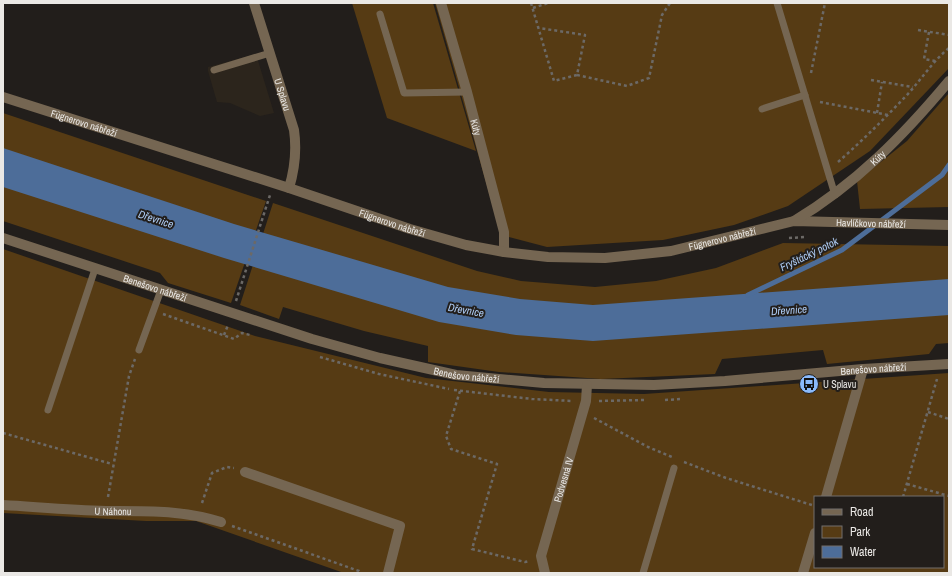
<svg xmlns="http://www.w3.org/2000/svg" width="952" height="576" font-family="'Archivo Narrow',sans-serif">
  <style>
    .built { fill: #2c251c }
    .green { fill: #563b14; fill-rule: evenodd }
    .water { fill: #4d6d99 }
    .lines { fill: none; stroke-linecap: round; stroke-linejoin: round }
    .stream { stroke: #4d6d99; stroke-width: 5 }
    .path { stroke: #6c6966; stroke-width: 2.5; stroke-dasharray: 3 3; stroke-linecap: butt }
    .service { stroke: #756652; stroke-width: 7 }
    .minor { stroke: #756652; stroke-width: 10 }
    .labels { text-anchor: middle; dominant-baseline: central; stroke-width: 4; stroke-linejoin: round; paint-order: stroke }
    .street-label { font-size: 10px; fill: #eae8e5; stroke: #221e1b }
    .poi-label { font-size: 10px; fill: #eae8e5; stroke: #221e1b; text-anchor: start }
    .water-label { font-size: 11px; font-style: italic; fill: #aeccf4; stroke: #221e1b }
  </style>
  <rect width="100%" height="100%" fill="#221e1b"/>
  <path class="built" d="M256,54l18,59 -14,3 -30,-13 -13,-1 -9,-31v-4z"/>
  <g class="green">
    <path d="M352,3h81l43,148 -89,-33z"/>
    <path d="M435,3h514v65l-79,83 -82,55 -54,19 -71,15 -116,7 -46,-12z"/>
    <path d="M949,93v114l-89,2 -3,-28 50,-40z"/>
    <path d="M3,113l263,88 -35,102 -63,-20 -8,-10 -157,-52z"/>
    <path d="M273,203l204,68 44,10 74,6 61,-6 60,-13 67,-25 166,3v97l-13,1 -7,10 -102,10 -4,-14 -101,9 -7,15 -114,5 -102,-7 -71,-10v-16l-64,-15 -81,-24 -4,12 -39,-14z"/>
    <path d="M3,249l252,87 171,42 123,14 95,2 305,-21v200h-605l-148,-52h-50l-143,-8zM815,497h128v70h-128z"/>
  </g>
  <path class="water" d="M3,148l231,76 214,63 72,12 73,6 356,-26v36l-356,26 -77,-6 -77,-13 -215,-64 -221,-71z"/>
  <g class="lines">
    <path class="stream" d="M748,295l94,-45 100,-75 7,-10"/>
    <g class="path">
      <path d="M531,3l23,78 23,-6 8,-40 -46,-7"/>
      <path d="M533,8l15,-5"/>
      <path d="M918,30l31,5"/>
      <path d="M929,32l-5,27 11,2"/>
      <path d="M811,73l14,-70"/>
      <path d="M577,75l50,11 22,-8 13,-63 8,-12"/>
      <path d="M871,80l42,7"/>
      <path d="M820,102l68,13"/>
      <path d="M877,113l5,-31"/>
      <path d="M838,162c24,-21 46,-43 68,-66 15,-16 26,-34 43,-48"/>
      <path d="M789,238l17,-1"/>
      <path d="M236,301l34,-106"/>
      <path d="M163,314l71,25 8,-6 8,2"/>
      <path d="M224,335l4,-10"/>
      <path d="M320,357l59,17 70,15"/>
      <path d="M454,390l78,9 40,2"/>
      <path d="M460,391l-14,45 5,13 46,15 -25,85 53,13 4,-1"/>
      <path d="M665,400l17,-1"/>
      <path d="M599,401l45,-1"/>
      <path d="M928,412l21,7"/>
      <path d="M594,418l54,29 24,10"/>
      <path d="M3,433l109,31"/>
      <path d="M684,462l42,16 89,28"/>
      <path d="M907,484l42,12"/>
      <path d="M108,497l21,-121 6,-17"/>
      <path d="M903,497l34,-118"/>
      <path d="M202,503l10,-30 15,-6 7,1"/>
      <path d="M232,526l127,45 2,2"/>
    </g>
    <g class="service">
      <path d="M777,3l58,192"/>
      <path d="M380,14l24,79 63,-1"/>
      <path d="M214,70l56,-17"/>
      <path d="M762,109l43,-14"/>
      <path d="M139,350l22,-60"/>
      <path d="M48,410l47,-141"/>
      <path d="M643,573l31,-105"/>
    </g>
    <g class="minor">
      <path id="s1" d="M254,3l40,127c3,21 1,38 -5,58"/>
      <path id="s2" d="M441,3l26,89 37,140v20"/>
      <path id="s3" d="M3,97l286,91 121,41 56,16 38,7 44,5 57,1 66,-7 123,-30 155,4"/>
      <path id="s4" d="M794,221c62,-37 109,-85 155,-140"/>
      <path id="s5" d="M3,238l309,101 68,19 76,17 88,8 110,2 71,-4 138,-12 86,-5"/>
      <path d="M245,472l155,54 -12,47"/>
      <path d="M826,497l37,-128"/>
      <path id="s6" d="M3,505c34,2 69,5 103,6 41,0 76,-1 115,11"/>
      <path id="s7" d="M545,573l-4,-17 45,-155 1,-16"/>
      <path d="M803,573l12,-40"/>
    </g>
  </g>
  <defs>
    <g id="bus-disc" transform="scale(1)"><circle r="9.5" fill="#8abafc" stroke="#221e1b"/><path d="M-5-6H5V4H4V6H2V4H-2V6H-4V4H-5ZM-3.5-4V0h7V-4ZM-3.5 1.2v1.5H-2V1.2ZM2 1.2v1.5H3.5V1.2Z" fill="#111"/></g>
  </defs>
  <g fill-rule="evenodd">
    <use href="#bus-disc" x="809" y="384"/>
  </g>
  <g class="labels">
    <g class="street-label">
      <text stroke="none"><textPath href="#s1" startOffset="96">U Splavu</textPath></text>
      <text stroke="none"><textPath href="#s3" startOffset="85">Fügnerovo nábřeží</textPath></text>
      <text stroke="none"><textPath href="#s2" startOffset="129">Kúty</textPath></text>
      <text stroke="none"><textPath href="#s4" startOffset="105">Kúty</textPath></text>
      <text stroke="none"><textPath href="#s3" startOffset="409">Fügnerovo nábřeží</textPath></text>
      <text stroke="none"><textPath href="#s3" startOffset="896">Havlíčkovo nábřeží</textPath></text>
      <text stroke="none"><textPath href="#s3" startOffset="745">Fügnerovo nábřeží</textPath></text>
      <text stroke="none"><textPath href="#s5" startOffset="160">Benešovo nábřeží</textPath></text>
      <text stroke="none"><textPath href="#s5" startOffset="892">Benešovo nábřeží</textPath></text>
      <text stroke="none"><textPath href="#s5" startOffset="484">Benešovo nábřeží</textPath></text>
      <text stroke="none"><textPath href="#s7" startOffset="97">Podvesná IV</textPath></text>
      <text stroke="none"><textPath href="#s6" startOffset="110">U Náhonu</textPath></text>
    </g>
    <g class="poi-label">
      <text x="823" y="384">U Splavu</text>
    </g>
    <g class="water-label">
      <text transform="translate(156 219) rotate(18)">Dřevnice</text>
      <text transform="translate(809 254) rotate(-26)">Fryštácký potok</text>
      <text transform="translate(466 310) rotate(10)">Dřevnice</text>
      <text transform="translate(789 310) rotate(-4)">Dřevnice</text>
    </g>
  </g>
  <rect width="952" height="576" fill="none" stroke="#eae8e5" stroke-width="8"/>
  <rect x="814" y="496" width="130" height="72" fill="#221e1b" stroke="#726f6c"/>
  <rect x="822" y="509" width="20" height="6" fill="#756652" stroke="#726f6c"/>
  <text x="850" y="516" font-size="12" fill="#eae8e5">Road</text>
  <rect x="822" y="526" width="20" height="12" fill="#563b14" stroke="#726f6c"/>
  <text x="850" y="536" font-size="12" fill="#eae8e5">Park</text>
  <rect x="822" y="546" width="20" height="12" fill="#4d6d99" stroke="#726f6c"/>
  <text x="850" y="556" font-size="12" fill="#eae8e5">Water</text>
</svg>
